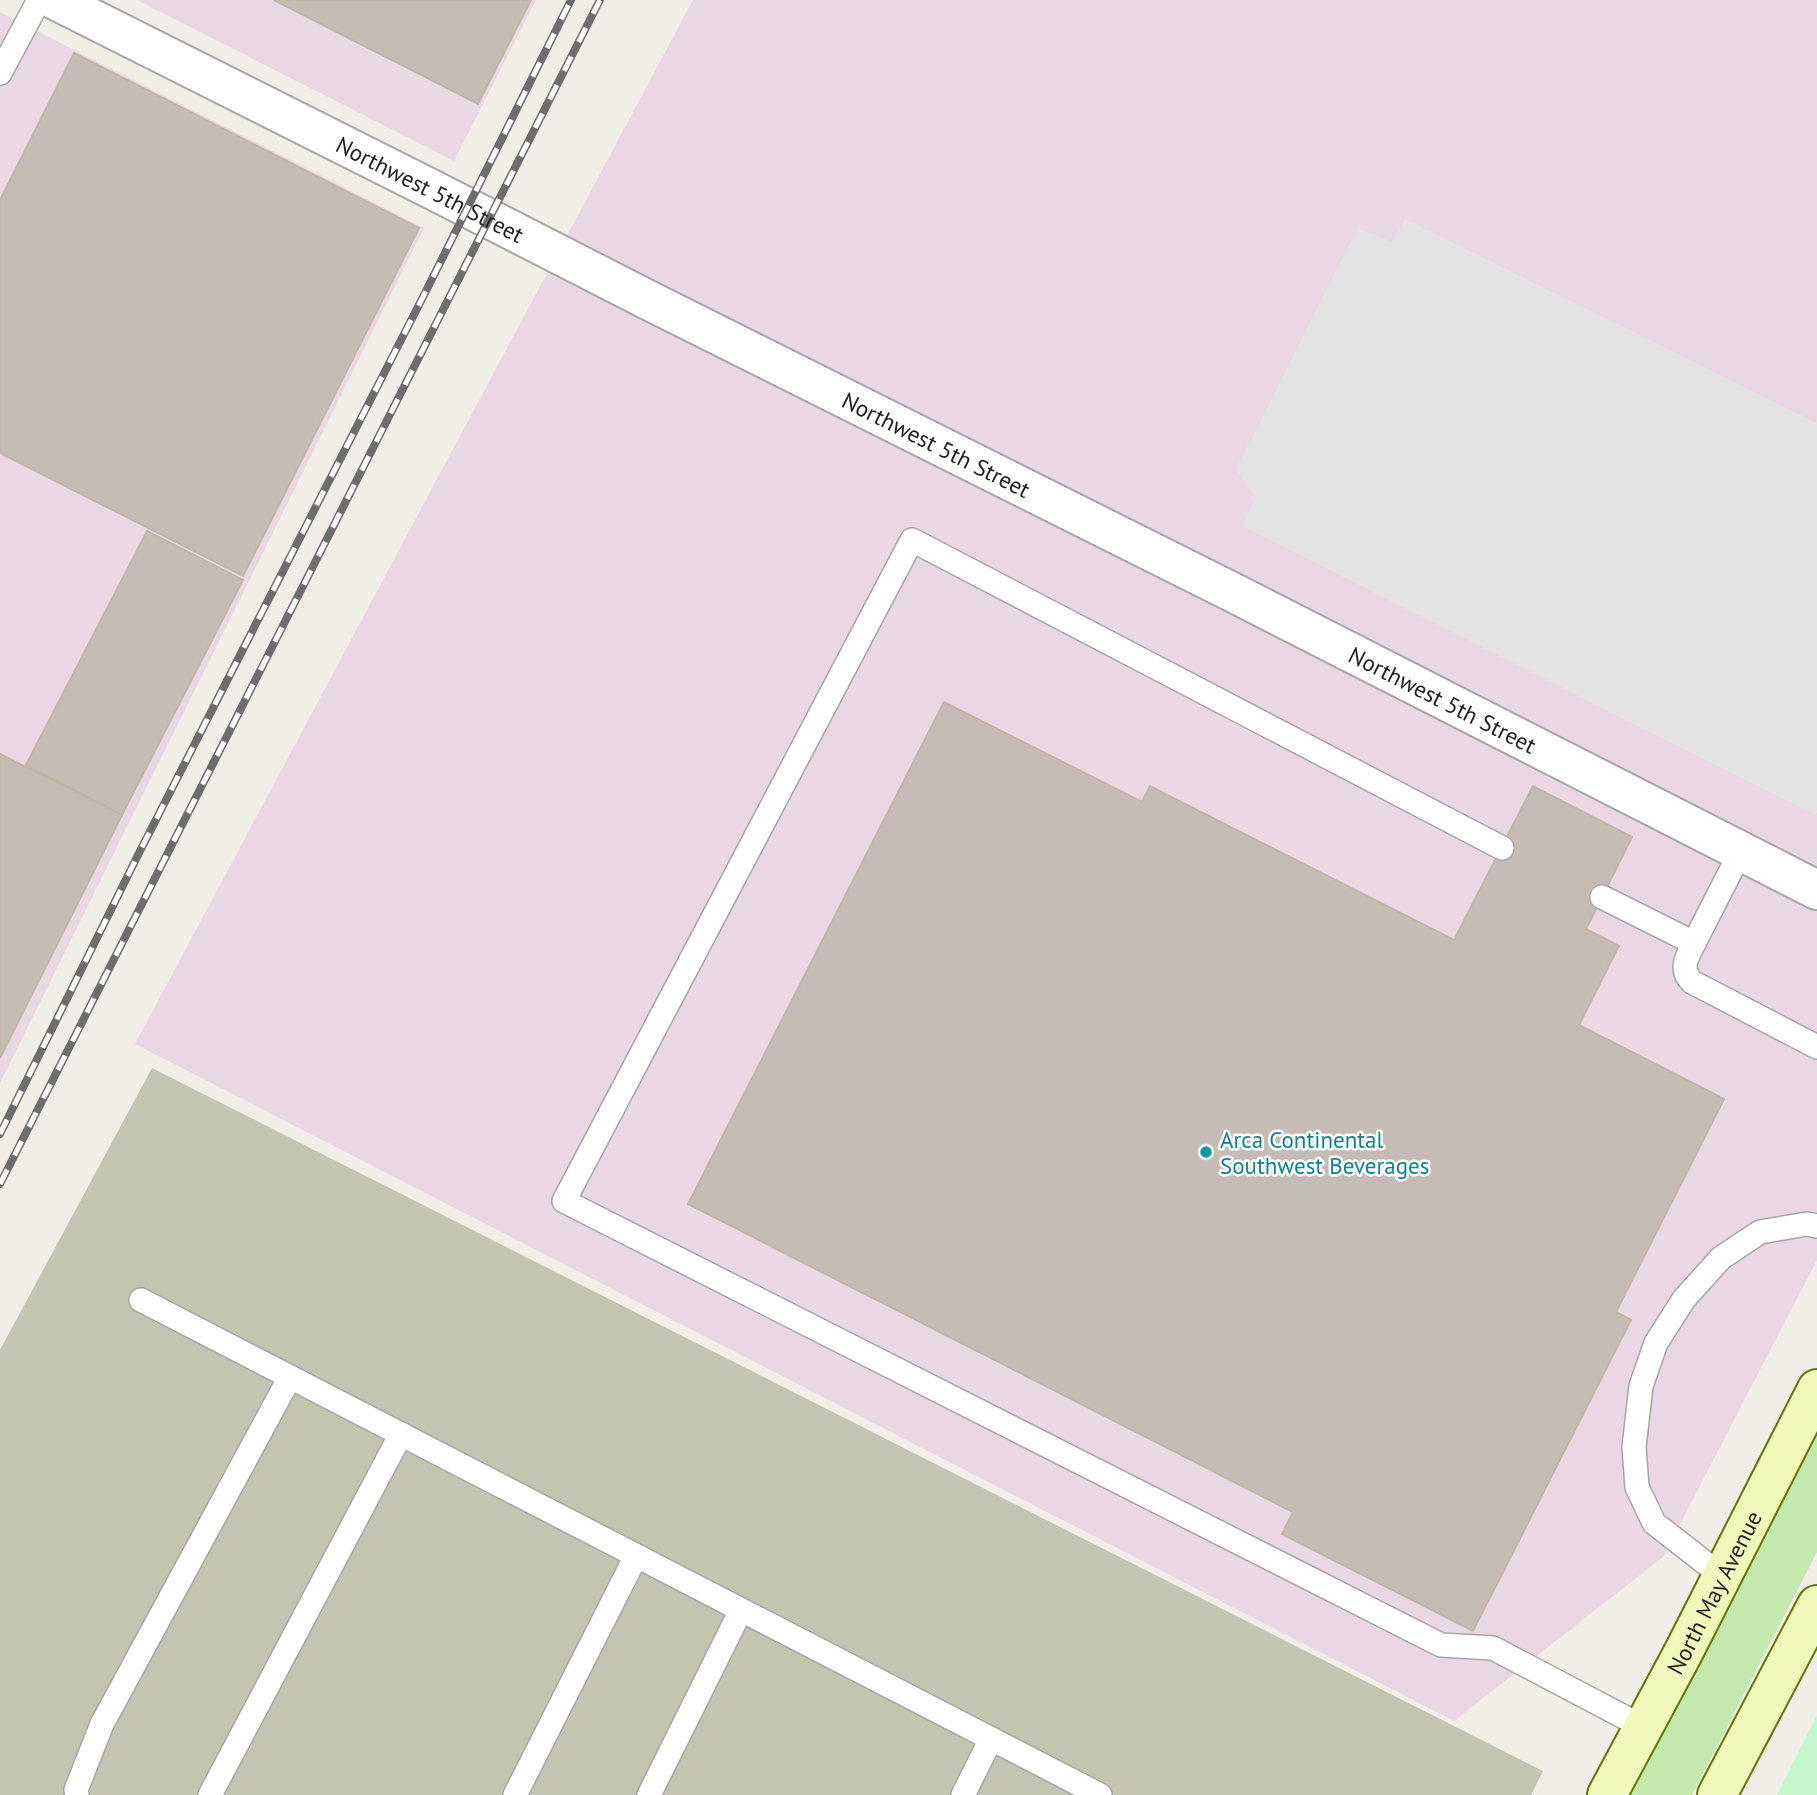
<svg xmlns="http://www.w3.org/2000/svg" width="1817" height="1795" font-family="'PT Sans',sans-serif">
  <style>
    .industrial { fill: #e9d8e4 }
    .construction { fill: #c3c5b1 }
    .grass { fill: #c4e9ac }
    .park { fill: #c4f9cd }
    .parking { fill: #e3e3e3 }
    .building { fill: #c5bdb5; stroke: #c2b6a8; stroke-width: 2 }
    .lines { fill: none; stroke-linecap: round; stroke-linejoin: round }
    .lane-casing { stroke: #a6a6a6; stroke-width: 26 }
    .street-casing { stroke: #a6a6a6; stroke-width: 42 }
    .secondary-casing { stroke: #607706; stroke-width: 42 }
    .lane { stroke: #fff; stroke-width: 23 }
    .street { stroke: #fff; stroke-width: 38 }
    .secondary { stroke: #f0f9bb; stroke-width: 38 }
    .rail-casing { stroke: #6d6d6d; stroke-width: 8 }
    .rail { stroke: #fff; stroke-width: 5; stroke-dasharray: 16; stroke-linecap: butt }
    .culture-dot { fill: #0f9aa8; stroke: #fff; stroke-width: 2.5 }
    .labels { text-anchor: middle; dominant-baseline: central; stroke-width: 5; stroke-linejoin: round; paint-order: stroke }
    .street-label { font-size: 23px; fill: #1f1f1f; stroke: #fff }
    .culture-label { font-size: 23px; fill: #0d838f; stroke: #fff; text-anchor: start }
  </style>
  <rect width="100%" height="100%" fill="#f0eee6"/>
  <g class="industrial">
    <path d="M137,0h399l-82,161z"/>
    <path d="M693,0h1124v1260l-154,297 -209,164 -1319,-677z"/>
    <path d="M0,12l424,216 -424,855z"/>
  </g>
  <path class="construction" d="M152,1068l1391,703 -12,24h-1531v-445z"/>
  <path class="grass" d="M1817,1436v116l-125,243h-61z"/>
  <path class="park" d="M1817,1715v80h-40z"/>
  <path class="parking" d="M1405,219l412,204v389l-2,3 -573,-289 14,-28 -20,-29 122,-241 34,14z"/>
  <g class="building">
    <path d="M274,0h257l-53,104z"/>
    <path d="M74,53l345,175 -176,348 -243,-123v-253z"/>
    <path d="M147,531l96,49 -121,235 -96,-50z"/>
    <path d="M944,702l198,100 8,-16 304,154 79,-154 99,51 -46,92 33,17 -40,79 145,74 -108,213 15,8 -158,311 -191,-97 11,-22 -605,-308z"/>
    <path d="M0,754l122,61 -122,243z"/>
  </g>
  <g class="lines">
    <g class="lane-casing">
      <g id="lane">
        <path d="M0,73l39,-73"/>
        <path d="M1502,848l-590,-308 -348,661 877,444 52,3 150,79"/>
        <path d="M1602,897l92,46 47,-92"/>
        <path d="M1694,943c-7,14 -15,26 -2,39l125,65"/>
        <path d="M141,1300l959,495"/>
        <path d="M1722,1576l-68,-53 -17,-36 -3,-40 7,-61 15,-43 28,-44 37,-41 39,-26 47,-8 10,2"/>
        <path d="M77,1795l-1,-5 26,-66 188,-347"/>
        <path d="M210,1795l191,-361"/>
        <path d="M515,1795l121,-239"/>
        <path d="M649,1795l92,-185"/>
        <path d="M963,1795l28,-56"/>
      </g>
    </g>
    <g class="street-casing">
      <g id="street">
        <path id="s1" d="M55,0l382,192 211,108 588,294 581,296"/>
      </g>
    </g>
    <g class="secondary-casing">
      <g id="secondary">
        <path id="s2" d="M1607,1795l76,-142 134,-264"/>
        <path d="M1717,1795l100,-190"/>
      </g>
    </g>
    <use href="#lane" class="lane"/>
    <use href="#street" class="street"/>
    <use href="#secondary" class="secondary"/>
    <g class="rail-casing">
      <g id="rail">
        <path d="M0,1134l140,-283 284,-556 147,-295"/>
        <path d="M0,1184l600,-1184"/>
      </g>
    </g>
    <use href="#rail" class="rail"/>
  </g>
  <circle class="culture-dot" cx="1206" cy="1152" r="7"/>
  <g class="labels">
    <g class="street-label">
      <text stroke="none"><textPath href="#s1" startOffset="420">Northwest 5th Street</textPath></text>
      <text stroke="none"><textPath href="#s1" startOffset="987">Northwest 5th Street</textPath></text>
      <text stroke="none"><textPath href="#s1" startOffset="1554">Northwest 5th Street</textPath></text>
      <text stroke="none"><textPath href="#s2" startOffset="229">North May Avenue</textPath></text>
    </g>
    <g class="culture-label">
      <text x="1220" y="1139">Arca Continental<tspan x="1220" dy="26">Southwest Beverages</tspan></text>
    </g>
  </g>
</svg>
